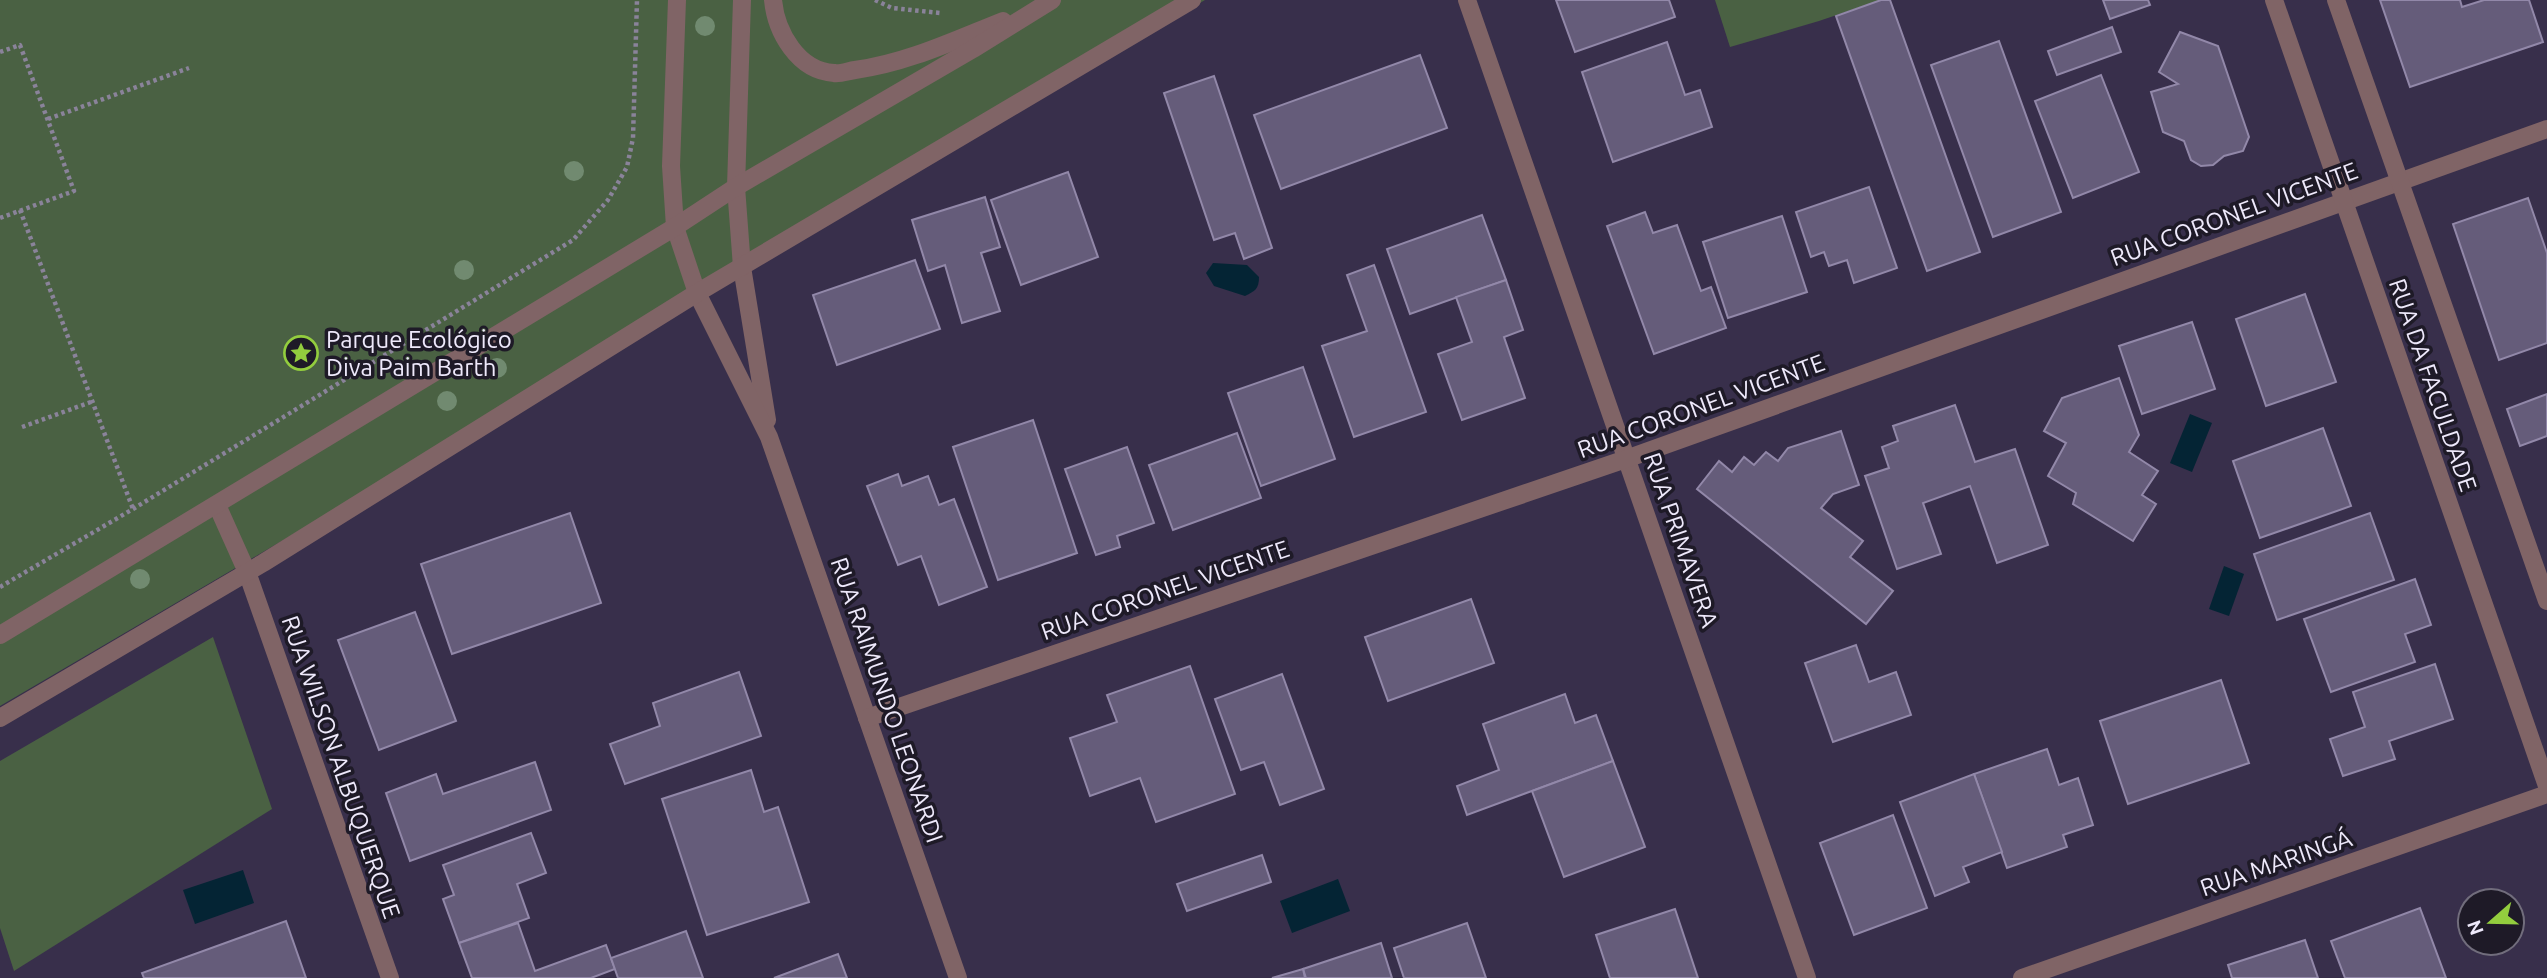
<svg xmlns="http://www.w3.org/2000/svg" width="2547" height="978" font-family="Ubuntu,sans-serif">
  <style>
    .green { fill: #4a6143 }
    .water { fill: #042434 }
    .building { fill: #655c7a; stroke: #9288a9; stroke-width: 2 }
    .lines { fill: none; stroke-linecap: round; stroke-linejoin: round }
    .path { stroke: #8a839a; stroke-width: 4.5; stroke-dasharray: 3.5 3.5; stroke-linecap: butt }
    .minor { stroke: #806466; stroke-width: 18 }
    .tertiary { stroke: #806466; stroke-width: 18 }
    .tree { fill: #718a70 }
    .labels { text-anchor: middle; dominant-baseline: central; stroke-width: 7; stroke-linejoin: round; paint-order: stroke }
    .street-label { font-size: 24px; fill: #eee9fb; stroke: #1e1a27 }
    .poi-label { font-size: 24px; fill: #eee9fb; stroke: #1e1a27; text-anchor: start }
  </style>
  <rect width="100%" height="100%" fill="#382f4b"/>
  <g class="green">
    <path d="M0,0h1205l-1205,706z"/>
    <path d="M1715,0h166l-62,21 -89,26z"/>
    <path d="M213,637l59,172 -258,162 -14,-43v-167z"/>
  </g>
  <g class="water">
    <path d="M1213,263l34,2 12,12c0,12 -4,14 -14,19l-31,-10 -8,-13z"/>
    <path d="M2190,414l22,9 -20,49 -22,-9z"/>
    <path d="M2224,566l20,8 -15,42 -20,-7z"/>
    <path d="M243,870l11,33 -59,21 -12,-34z"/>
    <path d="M1338,879l12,32 -58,22 -12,-32z"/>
  </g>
  <g class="building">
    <path d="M1556,0h113l6,17 -100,35z"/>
    <path d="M1881,0h9l90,252 -53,19 -91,-255z"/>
    <path d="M2103,0h45l2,5 -40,14z"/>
    <path d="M2380,0h80l2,7 22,-7h45l14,42 -133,45z"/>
    <path d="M2112,27l9,25 -64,23 -9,-24z"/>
    <path d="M2180,32l38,14 31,91 -6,14 -19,5 -11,9 -12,1 -10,-6 -7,-19 -21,-9 -12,-40 27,-8 -19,-12z"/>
    <path d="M1999,41l62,171 -68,25 -62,-172z"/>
    <path d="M1667,42l18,53 15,-5 12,37 -99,35 -31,-90z"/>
    <path d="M1420,55l27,73 -166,61 -27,-74z"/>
    <path d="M2101,75l38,97 -66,26 -38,-97z"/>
    <path d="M1214,76l58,172 -28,11 -9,-26 -21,7 -50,-147z"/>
    <path d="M1068,172l30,85 -77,28 -30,-85z"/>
    <path d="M1869,187l28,81 -43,15 -7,-23 -18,6 -5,-14 -13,5 -15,-45z"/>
    <path d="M985,197l15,50 -19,6 19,58 -38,12 -17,-58 -17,6 -16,-51z"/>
    <path d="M2528,198l19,55v90l-48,17 -46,-136z"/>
    <path d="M1645,212l8,21 24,-8 24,66 10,-4 15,41 -72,26 -47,-128z"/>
    <path d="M1482,215l24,65 -96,34 -23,-65z"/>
    <path d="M1782,216l25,76 -79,26 -25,-76z"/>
    <path d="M915,260l25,69 -103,36 -24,-70z"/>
    <path d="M1374,265l52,147 -72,25 -32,-91 45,-15 -20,-56z"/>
    <path d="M1506,280l17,50 -19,7 21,61 -63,22 -24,-66 34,-12 -16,-45z"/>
    <path d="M2305,294l31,88 -70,24 -30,-87z"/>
    <path d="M2192,322l23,67 -73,25 -23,-68z"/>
    <path d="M1303,367l32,92 -74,27 -33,-93z"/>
    <path d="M2119,378l20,57 -10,17 29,19 -16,24 14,9 -23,37 -60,-37 3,-11 -28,-17 18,-33 -22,-12 18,-33z"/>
    <path d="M2547,394v42l-27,10 -13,-37z"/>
    <path d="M1955,405l20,57 40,-13 33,96 -51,18 -27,-77 -47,17 18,51 -44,15 -32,-93 24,-8 -7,-21 16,-6 -5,-15z"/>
    <path d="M1033,420l44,133 -79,27 -45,-133z"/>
    <path d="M2323,428l28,78 -91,32 -27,-77z"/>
    <path d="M1841,431l18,54 -26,9 -12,14 42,33 -13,16 43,34 -27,33 -169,-135 22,-28 13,11 12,-15 10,8 12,-13 12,9 10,-13z"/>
    <path d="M1237,433l24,65 -88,32 -24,-65z"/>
    <path d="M1127,447l27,76 -37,13 3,11 -24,8 -31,-86z"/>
    <path d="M898,474l4,12 26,-10 11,29 15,-6 33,88 -48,18 -18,-49 -23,9 -31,-79z"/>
    <path d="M570,513l31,90 -149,51 -31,-90z"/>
    <path d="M2370,513l24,67 -117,40 -23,-66z"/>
    <path d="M2415,579l16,46 -26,9 10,28 -84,30 -27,-73z"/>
    <path d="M1471,599l23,64 -106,38 -23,-64z"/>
    <path d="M415,612l41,109 -77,29 -41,-110z"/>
    <path d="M1856,645l13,37 27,-10 15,43 -78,27 -28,-79z"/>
    <path d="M2435,664l18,55 -64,22 6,18 -52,17 -13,-37 35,-12 -12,-35z"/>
    <path d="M1190,666l45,128 -79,28 -16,-44 -50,18 -20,-58 47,-16 -10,-27z"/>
    <path d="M739,672l22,64 -136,48 -15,-40 50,-18 -7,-23z"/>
    <path d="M1282,674l42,115 -44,16 -16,-43 -23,8 -26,-71z"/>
    <path d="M2221,680l28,83 -121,41 -28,-83z"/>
    <path d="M1565,694l10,29 21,-8 17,46 -146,54 -10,-29 42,-16 -16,-46z"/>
    <path d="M2047,749l12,36 19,-7 15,47 -30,10 4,12 -60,21 -33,-94z"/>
    <path d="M1613,761l32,86 -81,30 -32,-86z"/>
    <path d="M535,762l16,48 -141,51 -24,-68 50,-19 7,20z"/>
    <path d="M751,770l13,42 14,-5 31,95 -102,33 -45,-136z"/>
    <path d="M1974,774l28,78 -39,15 6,15 -34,14 -35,-94z"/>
    <path d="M1893,815l34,93 -73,27 -34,-92z"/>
    <path d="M531,833l15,40 -29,11 12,34 -70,25 -16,-44 11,-4 -11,-30z"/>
    <path d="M1262,855l9,27 -84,29 -10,-27z"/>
    <path d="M2420,908l26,70h-101l-14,-37z"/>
    <path d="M1675,909l23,69h-88l-14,-43z"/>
    <path d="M286,921l20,57h-162l-2,-5z"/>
    <path d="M518,923l17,48 71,-26 9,24 -24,9h-119l-13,-35z"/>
    <path d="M1467,923l19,55h-82l-10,-30z"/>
    <path d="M686,931l17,47h-85l-7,-20z"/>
    <path d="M2305,940l13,38h-86l-4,-13z"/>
    <path d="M1381,943l11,35h-86l-3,-9z"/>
    <path d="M838,954l9,24h-73z"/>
    <path d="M1303,969l2,9h-33z"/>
  </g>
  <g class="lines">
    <g class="path">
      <path d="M875,0l17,8 48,5"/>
      <path d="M0,52l20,-7 54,146 -74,27"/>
      <path d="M48,119l141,-51"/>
      <path d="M20,210l113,299"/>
      <path d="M22,427l69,-25"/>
      <path d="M0,587l133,-78 440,-269 35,-40 19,-33 6,-29 4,-138"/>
    </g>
    <g class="minor">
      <path d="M1467,0l340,978"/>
      <path d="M742,267l25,153"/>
      <path d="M697,293l72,144 189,541"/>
      <path d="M217,505l30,67 143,406"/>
      <path d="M867,718l759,-259 921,-330"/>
      <path d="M2022,978l525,-184"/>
    </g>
    <g class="tertiary">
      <path d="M677,0l-6,166 4,61 22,66"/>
      <path d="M773,0c3,32 25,71 61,73 6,1 14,-2 21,-3 52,-7 100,-30 148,-49"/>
      <path d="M2274,0l273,786"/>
      <path d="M2336,0l211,601"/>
      <path d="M742,267l-6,-80 6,-187"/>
      <path d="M0,635l675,-408 61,-40 237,-138 79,-49"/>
      <path d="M0,718l263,-155 434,-270 495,-293"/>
    </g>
  </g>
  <g class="tree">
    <circle cx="705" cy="26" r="10"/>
    <circle cx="574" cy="171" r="10"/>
    <circle cx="464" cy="270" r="10"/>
    <circle cx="497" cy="368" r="10"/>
    <circle cx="447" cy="401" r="10"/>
    <circle cx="140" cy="579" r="10"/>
  </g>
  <defs>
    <g id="sight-ring" transform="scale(1.75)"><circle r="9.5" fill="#1e1a27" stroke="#93cd3e" stroke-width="1.5"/><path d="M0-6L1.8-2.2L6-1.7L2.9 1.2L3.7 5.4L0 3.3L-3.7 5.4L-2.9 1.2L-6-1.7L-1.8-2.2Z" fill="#93cd3e"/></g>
  </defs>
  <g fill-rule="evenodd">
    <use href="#sight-ring" x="301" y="353"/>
  </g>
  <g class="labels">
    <g class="street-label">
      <text transform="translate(2234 214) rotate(-20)">RUA CORONEL VICENTE</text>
      <text transform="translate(2433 385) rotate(71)">RUA DA FACULDADE</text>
      <text transform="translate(1701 406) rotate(-20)">RUA CORONEL VICENTE</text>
      <text transform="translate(1681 540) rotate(71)">RUA PRIMAVERA</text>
      <text transform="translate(1165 590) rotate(-19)">RUA CORONEL VICENTE</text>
      <text transform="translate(887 700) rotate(71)">RUA RAIMUNDO LEONARDI</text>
      <text transform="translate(341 767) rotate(71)">RUA WILSON ALBUQUERQUE</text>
      <text transform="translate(2276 863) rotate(-19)">RUA MARINGÁ</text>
    </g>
    <g class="poi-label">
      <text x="326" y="339">Parque Ecológico<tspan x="326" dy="28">Diva Paim Barth</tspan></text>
    </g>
  </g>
  <g transform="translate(2491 922) rotate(250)"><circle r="33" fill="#1e1a27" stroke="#716d7c" stroke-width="2"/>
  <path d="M0-5L12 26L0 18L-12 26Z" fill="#93cd3e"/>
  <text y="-10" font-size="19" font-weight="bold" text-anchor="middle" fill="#eee9fb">N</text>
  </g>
</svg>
